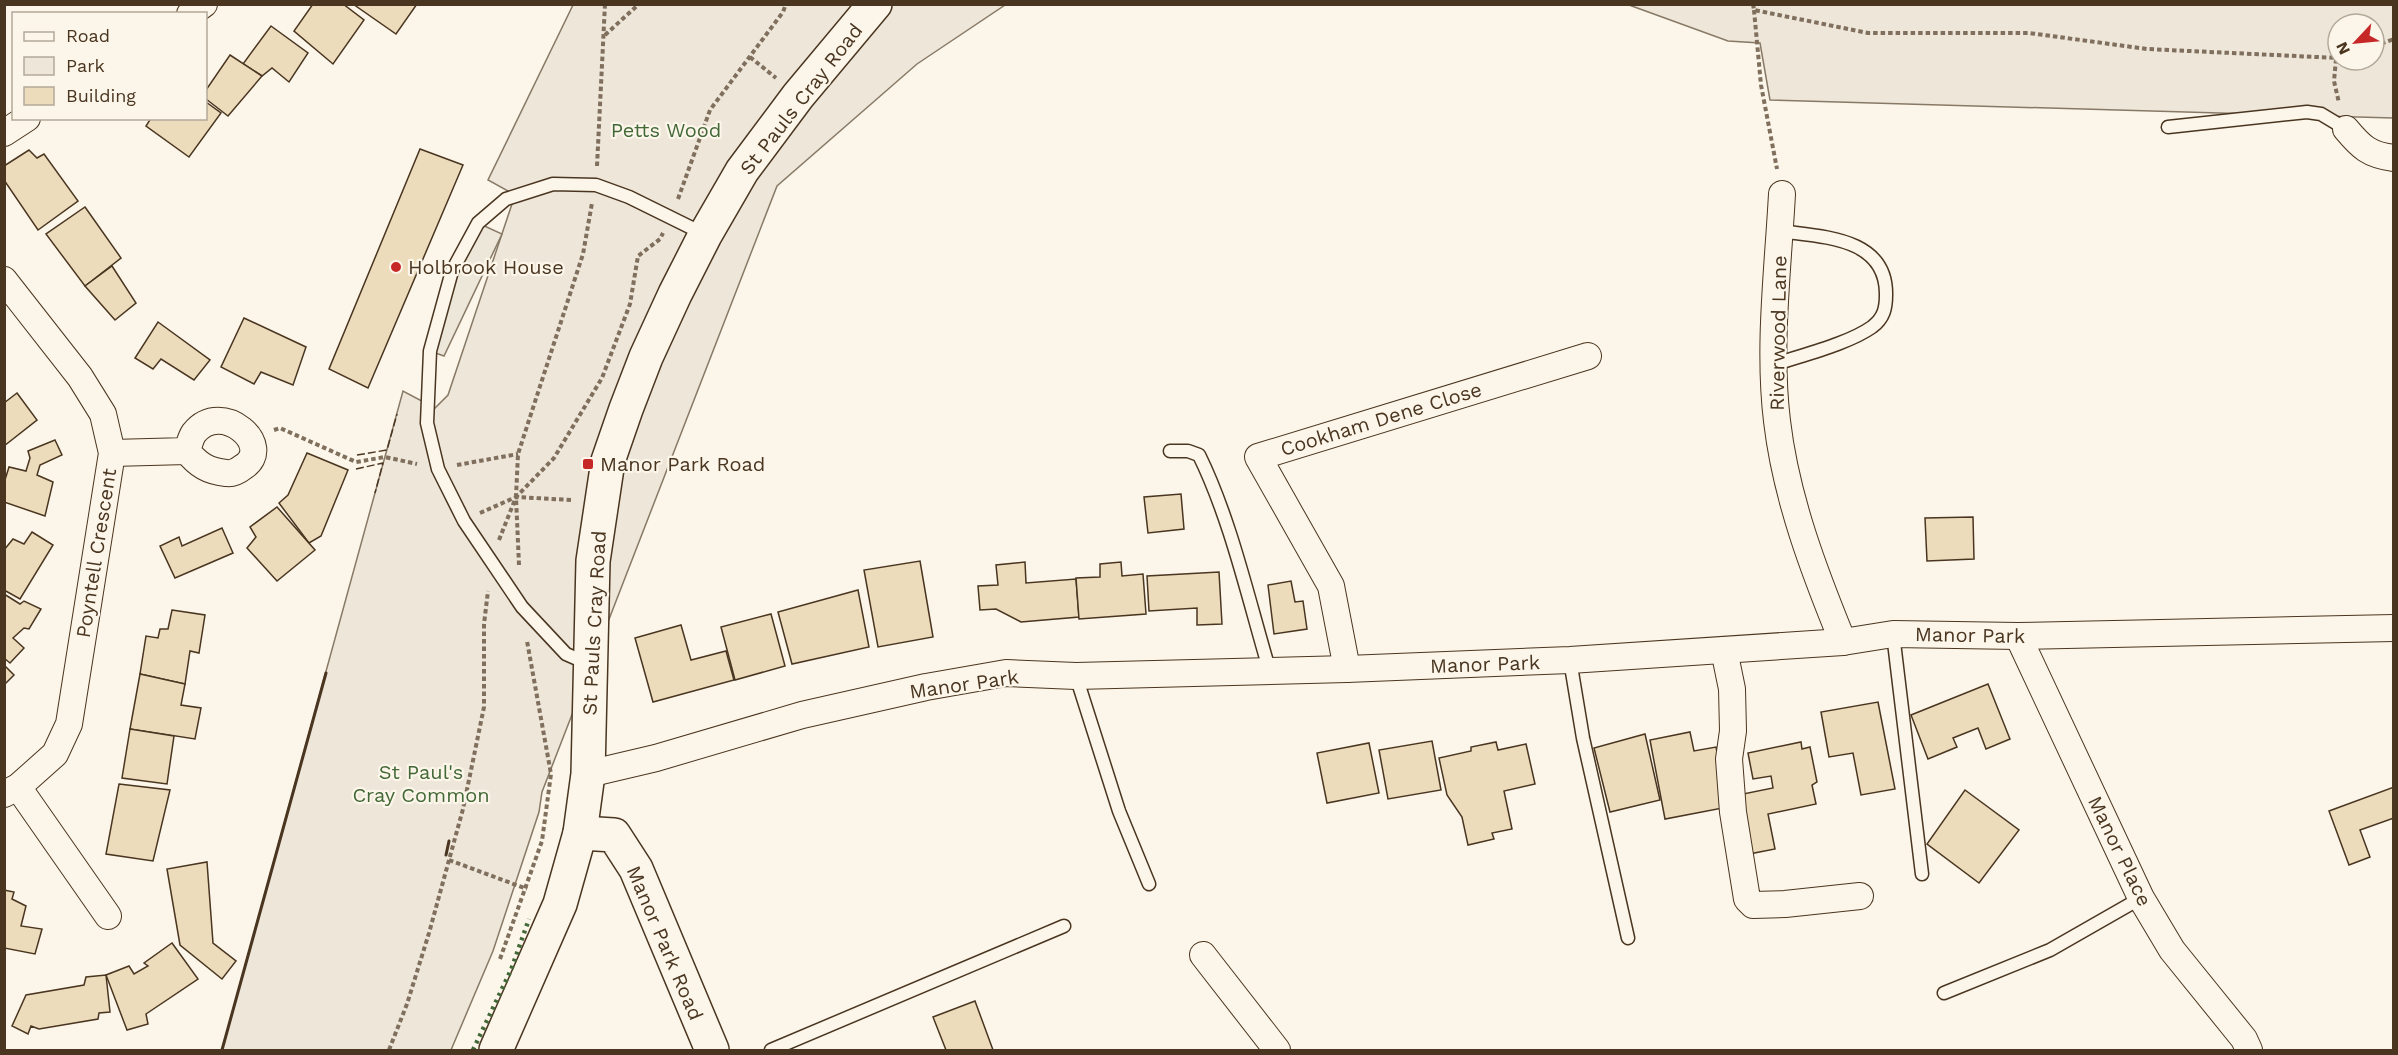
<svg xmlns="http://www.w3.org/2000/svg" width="2398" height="1055" font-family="'Work Sans',sans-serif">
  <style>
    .green { fill: #ede6d9; stroke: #887966; stroke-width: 1.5; fill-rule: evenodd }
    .parking { fill: #ede7d9; stroke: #887966; stroke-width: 1.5 }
    .building { fill: #ecdcbc; stroke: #4a3520; stroke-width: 1.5 }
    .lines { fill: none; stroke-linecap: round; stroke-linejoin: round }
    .service-casing { stroke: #4a3520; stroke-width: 15 }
    .minor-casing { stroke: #4a3520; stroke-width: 28 }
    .secondary-casing { stroke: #4a3520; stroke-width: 36 }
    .primary-casing { stroke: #4a3520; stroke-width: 36 }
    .path { stroke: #7f6f5c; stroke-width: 4; stroke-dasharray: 4.5 3; stroke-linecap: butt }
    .service { stroke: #fbf6e9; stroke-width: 12 }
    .minor { stroke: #fbf6e9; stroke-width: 26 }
    .secondary { stroke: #fbf6e9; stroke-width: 33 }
    .primary { stroke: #fbf6e9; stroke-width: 33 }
    .hedge { stroke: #436837; stroke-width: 4.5; stroke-dasharray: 3 4.5; stroke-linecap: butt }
    .fence { stroke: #4a3520; stroke-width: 1.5; stroke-dasharray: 8 3; stroke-linecap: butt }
    .wall { stroke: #4a3520; stroke-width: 3 }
    .poi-dot { fill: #c62828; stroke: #fbf6e9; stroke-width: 2 }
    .labels { text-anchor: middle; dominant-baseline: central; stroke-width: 4.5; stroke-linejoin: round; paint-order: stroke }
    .street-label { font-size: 20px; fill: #4a3520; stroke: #fbf6e9 }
    .park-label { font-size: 20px; fill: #436837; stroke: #fbf6e9 }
    .poi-label { font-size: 20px; fill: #4a3520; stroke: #fbf6e9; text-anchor: start }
  </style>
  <rect width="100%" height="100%" fill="#fbf6e9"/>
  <g class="green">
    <path d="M573,5h432l-88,59 -140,122 -235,606 -3,20 -46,139 -42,99h-229l181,-659 32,17 13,-13 67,-200 -27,-15z"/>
    <path d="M1629,5h764v113l-623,-18 -10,-57 -32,-2zM2338,24h36v36h-36z"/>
  </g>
  <path class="parking" d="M478,223l24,11 -58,122 -14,-5 23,-80z"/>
  <g class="building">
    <path d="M313,4h30l21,16 -31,44 -39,-33z"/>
    <path d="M353,4h64l-21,30z"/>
    <path d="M271,26l37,27 -19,29 -17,-14 -10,8 -19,-12z"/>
    <path d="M230,55l32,21 -34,40 -22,-17v-9z"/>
    <path d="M206,102l15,11 -32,44 -43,-31 5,-8h55z"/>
    <path d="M420,149l43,16 -95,223 -39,-19z"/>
    <path d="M29,150l8,8 7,-4 34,47 -40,29 -34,-50v-14z"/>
    <path d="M85,207l36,51 -36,28 -39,-52z"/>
    <path d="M112,266l24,37 -21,17 -30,-34z"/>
    <path d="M244,318l62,29 -13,38 -32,-13 -7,12 -33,-17z"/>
    <path d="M158,322l52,38 -16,20 -33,-21 -8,10 -18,-11z"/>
    <path d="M17,393l20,27 -33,26v-43z"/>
    <path d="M55,440l7,15 -22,10 -3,10 16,7 -8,34 -41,-14v-19l5,-16 17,4 4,-13 -2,-7z"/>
    <path d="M307,453l41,17 -27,66 -12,7 -30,-40 9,-8z"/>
    <path d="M1181,494l3,35 -36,4 -4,-36z"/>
    <path d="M277,507l38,43 -38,31 -30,-33 9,-11 -6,-10z"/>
    <path d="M1973,517l1,42 -47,2 -2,-43z"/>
    <path d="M222,528l11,25 -58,25 -15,-32 19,-9 3,9z"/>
    <path d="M32,532l21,13 -33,54 -16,-9v-40l9,-11 11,5z"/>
    <path d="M920,561l13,76 -55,10 -14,-77z"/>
    <path d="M1025,562l1,21 50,-4 3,38 -58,5 -25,-13 -16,1 -2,-24 20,-1 -2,-20z"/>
    <path d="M1121,562l1,14 21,-2 3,40 -67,5 -3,-41 24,-1v-13z"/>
    <path d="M1219,572l3,52 -25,1v-17l-48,3 -2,-35z"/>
    <path d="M1291,581l4,21 8,-1 4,28 -33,5 -6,-49z"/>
    <path d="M858,590l11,57 -77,17 -14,-52z"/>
    <path d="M4,594l16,10 4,-3 17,8 -12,20 -5,-1 -11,10 11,10 -14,15 -6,-5z"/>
    <path d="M172,610l33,5 -6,38 -9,-2 -5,33 -45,-10 6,-38 12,2 2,-9h8z"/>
    <path d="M771,614l14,52 -50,14 -14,-53z"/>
    <path d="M681,625l10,35 35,-9 8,29 -81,22 -18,-64z"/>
    <path d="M4,665l10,10 -10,10z"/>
    <path d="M140,674l45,10 -4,21 20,3 -6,31 -65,-10z"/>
    <path d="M1988,684l22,55 -24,10 -8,-21 -25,10 4,9 -29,12 -17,-44z"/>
    <path d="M1878,702l17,87 -34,6 -8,-42 -24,4 -8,-45z"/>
    <path d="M130,729l44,7 -7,48 -45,-6z"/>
    <path d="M1690,732l4,19 22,-4 12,60 -63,12 -15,-79z"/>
    <path d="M1645,734l15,66 -50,12 -16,-64z"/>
    <path d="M1432,741l9,49 -53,9 -9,-49z"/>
    <path d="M1496,742l2,8 28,-6 9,40 -31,7 8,38 -20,4 2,6 -26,6 -6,-28 -15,-22 -8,-37 32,-7v-4z"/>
    <path d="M1801,742l1,7 8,-2 7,35 -5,3 4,19 -48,10 7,35 -26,5 -11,-59 35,-7 -2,-12 -18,3 -5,-26z"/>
    <path d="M1369,743l10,50 -52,10 -10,-50z"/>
    <path d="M119,784l51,6 -17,71 -47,-7z"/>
    <path d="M2394,787v31l-34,12 10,27 -21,8 -20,-54z"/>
    <path d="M1965,790l54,40 -40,53 -52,-39z"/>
    <path d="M207,862l6,81 23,18 -14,18 -42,-34 -13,-76z"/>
    <path d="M4,890l10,2 -2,7 14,7 -5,20 21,3 -7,25 -31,-6z"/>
    <path d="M172,943l26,36 -52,35 2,10 -21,6 -21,-55 23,-9 5,8 14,-8 -4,-3z"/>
    <path d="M106,975l4,37 -11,1 -1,6 -59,10 -8,-3 -3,8 -16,-8 14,-31 58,-10 2,-8z"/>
    <path d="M975,1001l18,49h-47l-13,-33z"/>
  </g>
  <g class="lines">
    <g class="service-casing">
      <g id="service">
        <path d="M2168,127l139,-15 14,2 25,15"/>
        <path d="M1773,365c29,-10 75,-21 99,-38 12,-9 14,-19 14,-32 1,-58 -64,-58 -106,-64"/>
        <path d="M1170,451h18l11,4c32,65 50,147 71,217"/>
        <path d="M1893,634l29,240"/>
        <path d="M1570,660l13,78 45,200"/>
        <path d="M589,664l-23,-10 -44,-47 -58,-86 -26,-52 -11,-46 3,-72 22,-80 26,-48 28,-24 47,-15 43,1 33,12 75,37"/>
        <path d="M1076,676l43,135 30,73"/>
        <path d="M1944,993l106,-43 91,-52"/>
        <path d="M771,1050l293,-124"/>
      </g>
    </g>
    <g class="minor-casing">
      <g id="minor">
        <path d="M190,14l14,-10"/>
        <path d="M2346,129c15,18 23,26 48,29"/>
        <path d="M4,133l23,-15"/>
        <path d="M1782,194c-4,74 -14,153 -5,227 9,77 37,150 66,221"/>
        <path d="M4,280l76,97 23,37 9,39 -43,271 -14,30 -37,33 -14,7"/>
        <path d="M112,453l75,-2c11,14 21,20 39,22 7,1 12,-2 17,-6 33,-20 -21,-69 -49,-34 -3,4 -5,12 -7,18"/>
        <path d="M2018,636l123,262 31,52 72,89 5,11"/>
        <path d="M1724,650l8,39 1,42 -4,28 4,53 14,87 6,6 32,-1 75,-8"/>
        <path d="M1347,669l-16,-83 -73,-129 330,-101"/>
        <path d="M588,774l68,-16 146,-43 124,-28 80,-14 70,3 271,-7 223,-9 273,-18 50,-8 125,2 376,-8"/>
        <path d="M18,787l90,129"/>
        <path d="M1203,955l74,95"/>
      </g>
    </g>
    <g class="secondary-casing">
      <path id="secondary" d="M580,833l34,2 22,34 76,181"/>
    </g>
    <g class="primary-casing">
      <path id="primary" d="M496,1050l64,-146 20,-71 8,-59 5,-213 15,-100 18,-52 20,-52 29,-63 30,-59 37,-64 56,-75 77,-92"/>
    </g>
    <g class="path">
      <path d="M1753,4l1,6 114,23h161l118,16 191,9"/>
      <path d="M1754,10l7,75 16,84"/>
      <path d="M605,35l34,-31"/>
      <path d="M2374,46l20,-7"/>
      <path d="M750,57l26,21"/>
      <path d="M2336,59l-2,22 5,22"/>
      <path d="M597,166l8,-162"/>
      <path d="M678,199l32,-89 73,-98 3,-8"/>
      <path d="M274,430l6,-2 76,34 29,-5 32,7"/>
      <path d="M457,465l61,-11"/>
      <path d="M480,513l36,-16 55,3"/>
      <path d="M499,540l17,-43 38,-39 48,-80 28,-74 8,-48 22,-17 3,-6"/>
      <path d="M519,565l-3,-68 2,-43 65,-200 9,-51"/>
      <path d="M449,860l78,29"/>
      <path d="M500,959l42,-118 9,-67 -24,-133"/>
      <path d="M389,1050l18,-46 22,-71 34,-124 21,-102v-83l4,-33"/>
    </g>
    <use href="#service" class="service"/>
    <use href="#minor" class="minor"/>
    <use href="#secondary" class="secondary"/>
    <use href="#primary" class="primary"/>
    <path class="hedge" d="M473,1050l38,-80 18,-51"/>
    <g class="fence">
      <path d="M357,455l30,-5 10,-36"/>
      <path d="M356,469l27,-6 -8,30"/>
    </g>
    <g class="wall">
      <path d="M446,855l3,-14"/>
      <path d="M222,1050l104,-377"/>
    </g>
  </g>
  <g class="poi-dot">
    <circle cx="396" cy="267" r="6"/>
    <rect x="582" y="458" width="12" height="12" rx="3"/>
  </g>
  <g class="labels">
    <g class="street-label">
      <text transform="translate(801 99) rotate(-52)">St Pauls Cray Road</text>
      <text transform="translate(1778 333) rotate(-89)">Riverwood Lane</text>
      <text transform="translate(1381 419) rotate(-17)">Cookham Dene Close</text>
      <text transform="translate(96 553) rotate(-81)">Poyntell Crescent</text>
      <text transform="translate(594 623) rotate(-87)">St Pauls Cray Road</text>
      <text transform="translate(1970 635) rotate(1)">Manor Park</text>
      <text transform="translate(1485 664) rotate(-2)">Manor Park</text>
      <text transform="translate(964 684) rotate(-8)">Manor Park</text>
      <text transform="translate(2120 851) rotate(64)">Manor Place</text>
      <text transform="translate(665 943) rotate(67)">Manor Park Road</text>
    </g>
    <g class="park-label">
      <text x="666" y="130">Petts Wood</text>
      <text x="421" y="772">St Paul's<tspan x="421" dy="23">Cray Common</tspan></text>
    </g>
    <g class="poi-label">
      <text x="408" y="267">Holbrook House</text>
      <text x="600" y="464">Manor Park Road</text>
    </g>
  </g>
  <rect width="2398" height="1055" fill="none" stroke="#4a3520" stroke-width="12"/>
  <rect x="12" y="12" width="195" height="108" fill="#fbf6e9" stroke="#b4a999" stroke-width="1.5"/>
  <rect x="24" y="32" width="30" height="9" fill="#fbf6e9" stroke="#b4a999" stroke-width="1.5"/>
  <text x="66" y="42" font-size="18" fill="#4a3520">Road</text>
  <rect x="24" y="57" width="30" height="18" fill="#ede6d9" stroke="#b4a999" stroke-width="1.5"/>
  <text x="66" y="72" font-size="18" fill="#4a3520">Park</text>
  <rect x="24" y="87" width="30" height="18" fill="#ecdcbc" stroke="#b4a999" stroke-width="1.5"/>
  <text x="66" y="102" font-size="18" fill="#4a3520">Building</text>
  <g transform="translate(2356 42) rotate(244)"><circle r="28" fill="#fbf6e9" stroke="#b4a999" stroke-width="1.5"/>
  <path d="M0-4.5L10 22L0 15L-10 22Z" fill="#c62828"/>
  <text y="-9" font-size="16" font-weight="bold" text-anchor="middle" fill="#4a3520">N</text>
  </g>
</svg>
